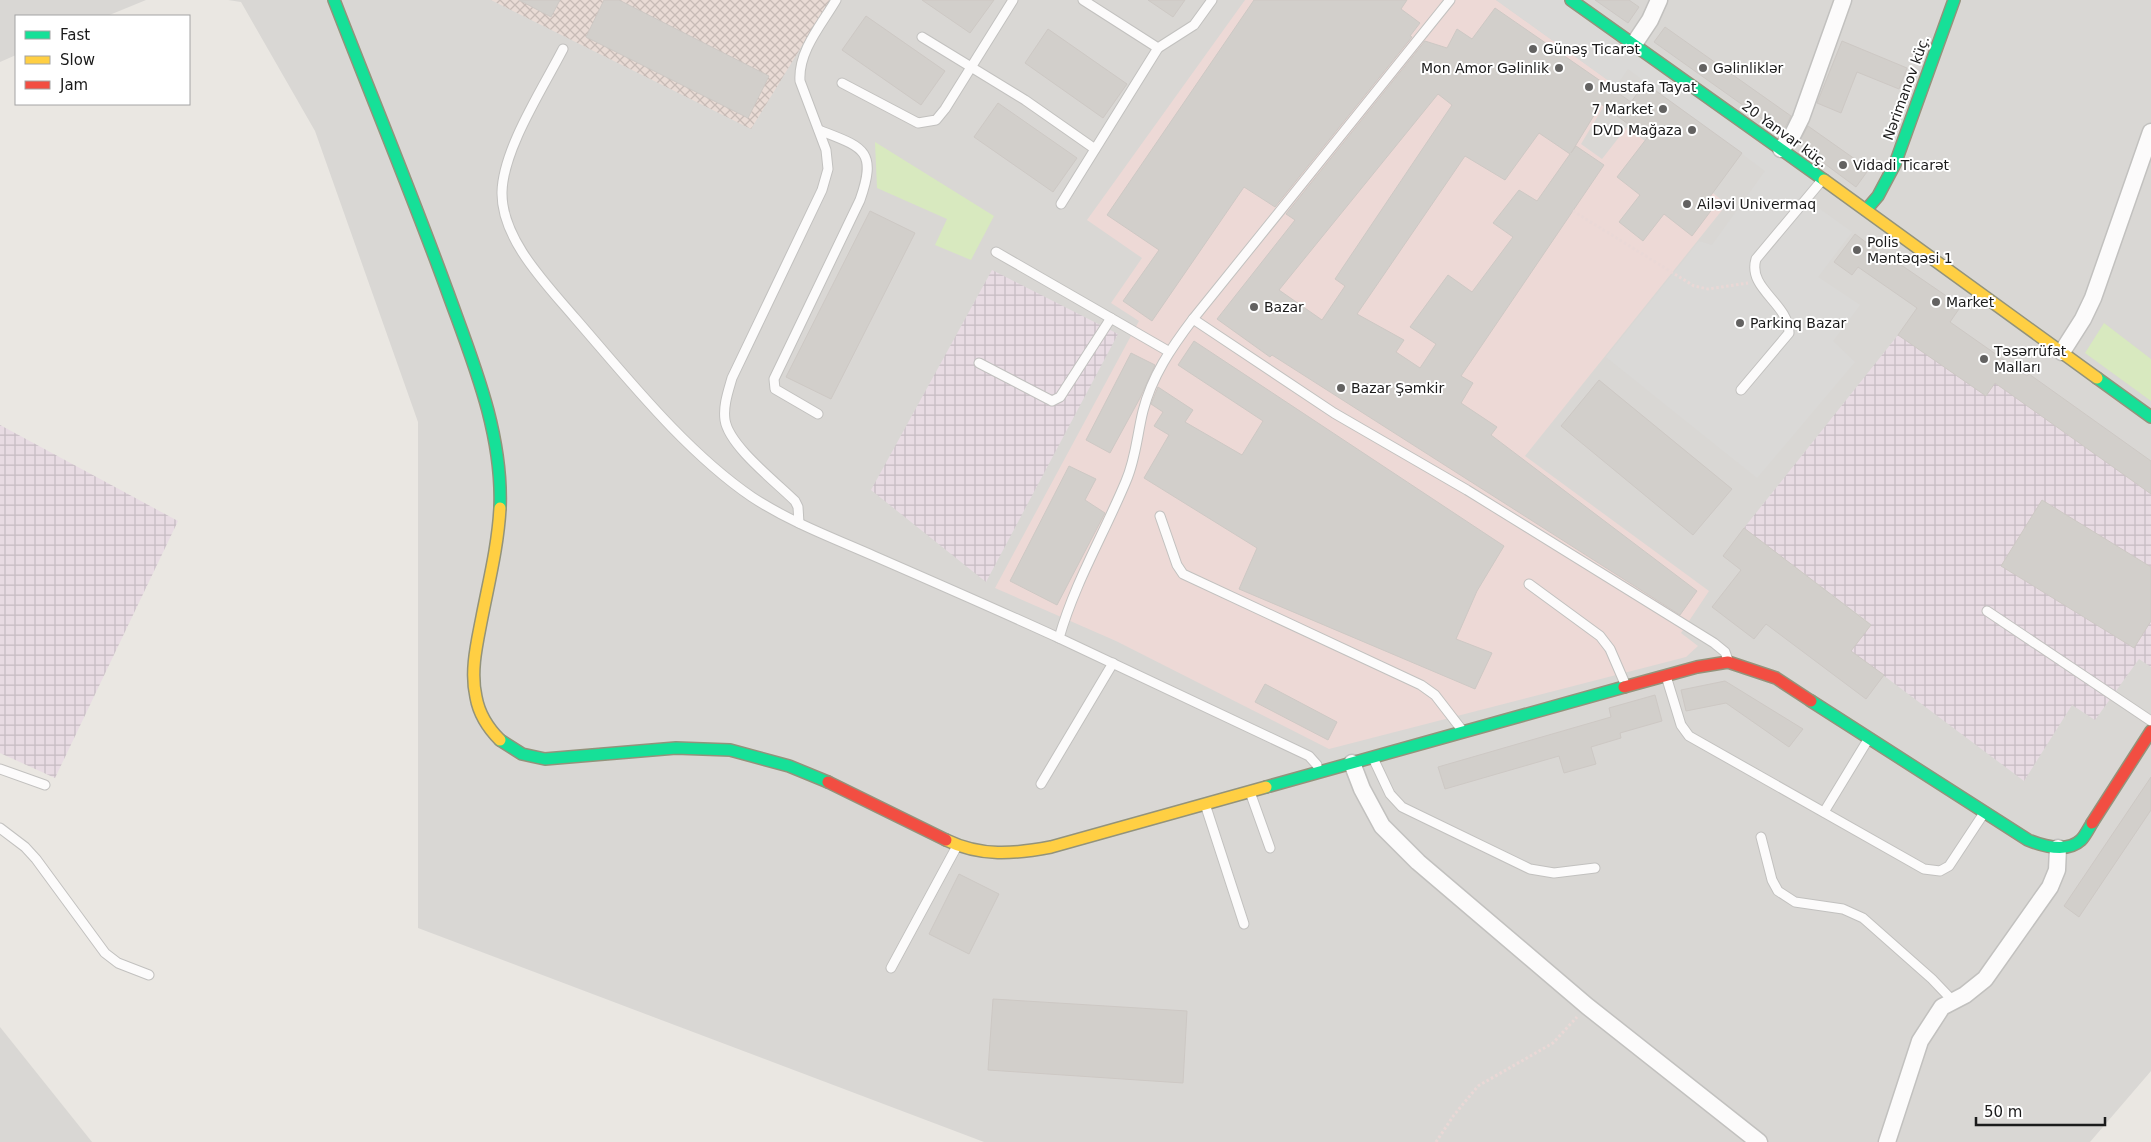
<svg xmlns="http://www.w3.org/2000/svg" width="2151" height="1142" font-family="'DejaVu Sans',sans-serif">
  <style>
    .residential { fill: #d9d7d4 }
    .commercial { fill: #edd9d6 }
    .industrial { fill: url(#industrial-grid) }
    .military { fill: url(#military-cross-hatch) }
    .grass { fill: #d8e9bf }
    .parking { fill: #dad9d7 }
    .building { fill: #d2cfcb; stroke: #cdc8c4; fill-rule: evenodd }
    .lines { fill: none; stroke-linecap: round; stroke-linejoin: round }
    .lane-casing { stroke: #c2c1bf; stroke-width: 11 }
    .street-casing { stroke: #c2c1bf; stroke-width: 19 }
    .fast-casing { stroke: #93937b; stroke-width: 14 }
    .slow-casing { stroke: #93937b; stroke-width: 14 }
    .jam-casing { stroke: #93937b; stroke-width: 14 }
    .path { stroke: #ead8d6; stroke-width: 3; stroke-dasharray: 2.5 2.5; stroke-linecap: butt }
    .lane { stroke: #fcfbfb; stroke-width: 9 }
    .street { stroke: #fcfbfb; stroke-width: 16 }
    .fast { stroke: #16e098; stroke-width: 11 }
    .slow { stroke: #ffcf43; stroke-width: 11 }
    .jam { stroke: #f24e42; stroke-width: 11 }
    .poi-dot { fill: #636261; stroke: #fff; stroke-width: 2 }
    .labels { text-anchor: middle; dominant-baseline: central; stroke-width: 4; stroke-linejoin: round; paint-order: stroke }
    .poi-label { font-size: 14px; fill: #1b1b1b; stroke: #fff; text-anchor: start }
    .street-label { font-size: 14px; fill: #1b1b1b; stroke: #fff }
  </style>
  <defs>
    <pattern id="industrial-grid" width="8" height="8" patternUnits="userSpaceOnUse" patternTransform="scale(1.25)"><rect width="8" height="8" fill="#e8dbe3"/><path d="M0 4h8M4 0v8" fill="none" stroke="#c6bbc2"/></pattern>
    <pattern id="military-cross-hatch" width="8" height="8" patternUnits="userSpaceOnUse" patternTransform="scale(1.25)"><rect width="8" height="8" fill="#e9dbd5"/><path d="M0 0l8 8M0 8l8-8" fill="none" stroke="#c7bbb6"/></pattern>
  </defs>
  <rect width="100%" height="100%" fill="#eae7e2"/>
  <g class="residential">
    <path d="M0,0h146l-39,16h-91v39l-16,7z"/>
    <path d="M228,0h1923v1071l-61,71h-1106l-566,-214v-506l-103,-291 -74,-129z"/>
    <path d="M0,1027l92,115h-92z"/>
  </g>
  <path class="commercial" d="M1245,0h251l120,86 -35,58 21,15 25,-32 100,77 -202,252 184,135 -28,42 17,13 -12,11 -357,92 -213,-108 -121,-53 144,-267 -28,-18 31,-45 -55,-38z"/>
  <g class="industrial">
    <path d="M992,270l126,64 -132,248 -115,-92z"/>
    <path d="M1898,335l88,61 9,-13 156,111v173l-12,-8 -44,61 -23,-15 -48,76 -173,-130 20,-27 -127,-96z"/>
    <path d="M0,425l178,96 -123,257 -55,-25z"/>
  </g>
  <path class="military" d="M491,0h339l-79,129z"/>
  <g class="grass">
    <path d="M875,142l119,74 -23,44 -36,-15 12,-26 -70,-31z"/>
    <path d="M2104,323l47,36v42l-66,-48z"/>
  </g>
  <path class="parking" d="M1496,0h75l252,179 -17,20 46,33 -34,45 42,28 -27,36 22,21 -98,116 -151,-121 93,-116 13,4 53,-74 -137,-102 -12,17z"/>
  <g class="building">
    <path d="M519,0h41l-9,17z"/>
    <path d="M604,0h15l150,76 -21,42 -162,-81z"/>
    <path d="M922,0h72l-24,33z"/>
    <path d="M1148,0h37l-12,17z"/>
    <path d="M1254,0h153l-6,9 19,14 -10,13 2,1 -137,170 -31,-20 -92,134 -29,-20 36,-51 -52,-35z"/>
    <path d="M1595,0h34l10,7 -11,16z"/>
    <path d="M1495,8l136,94 14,-19 97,70 -33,45 7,6 -24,32 -28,-22 -21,27 -24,-19 21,-27 -23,-18 30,-39 -46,-34 -30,49 5,-7 28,19 -143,211 12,7 -12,20 36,24 -6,8 206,156 -17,24 -408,-260 -2,2 -53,-38 78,-99 -9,-6 139,-173 22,7 10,-19 15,10zM1438,94l14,11 -117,174 10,7 -23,34 -43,-30zM1539,133l31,21 -33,47 -18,-11 -26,33 20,14 -41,55 -24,-17 -38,52 26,17 -16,24 -24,-16 8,-12 -47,-26 108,-158 40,24z"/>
    <path d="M866,16l79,55 -24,34 -79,-55z"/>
    <path d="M1665,27l126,89 -9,17 -128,-91z"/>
    <path d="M1048,29l79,55 -24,34 -78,-55z"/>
    <path d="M1842,41l65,27 -8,21 -42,-17 -16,41 -24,-10z"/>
    <path d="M998,103l79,55 -24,34 -79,-55z"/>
    <path d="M1808,126l61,43 -13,18 -58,-43z"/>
    <path d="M870,211l45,22 -84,166 -45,-22z"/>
    <path d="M1855,234l32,24 1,-2 73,50 -11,16 77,54 2,-2 122,87v33l-156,-111 -9,13 -88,-61 19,-27 -59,-41 -6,8 -18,-13z"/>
    <path d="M1194,341l310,205 -27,45 -21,48 36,14 -17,36 -236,-100 18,-41 -113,-70 25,-43 -15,-9 9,-14 -12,-8 7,-17 35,23 -8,12 57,33 21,-34 -85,-56z"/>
    <path d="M1131,353l24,12 -15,33 -30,55 -24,-13z"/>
    <path d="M1599,380l133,109 -39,46 -132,-109z"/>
    <path d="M1069,466l27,13 -11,21 20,13 -48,92 -47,-24z"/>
    <path d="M2042,500l109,67v54l-17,27 -133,-82z"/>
    <path d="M1744,528l127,97 -20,26 33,24 -18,24 -100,-75 -12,15 -42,-32 29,-37 -18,-14z"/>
    <path d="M1725,681l78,48 -14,18 -63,-44 -40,8 -5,-21z"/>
    <path d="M1265,684l72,38 -9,18 -73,-38z"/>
    <path d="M1655,695l7,26 -42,12 1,5 -30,9 5,17 -32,9 -5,-17 -114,33 -7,-22 173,-50 -2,-9z"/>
    <path d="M2151,777v33l-72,107 -15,-11z"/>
    <path d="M959,874l40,20 -30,60 -40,-20z"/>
    <path d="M993,999l194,12 -4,72 -195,-13z"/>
  </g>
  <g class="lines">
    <g class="lane-casing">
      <g id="lane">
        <path d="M1083,0l75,48 36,-23 18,-25"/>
        <path d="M1450,0l-257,319 141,94 133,77 247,153 11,9 3,8"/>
        <path d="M922,37l103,63 70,49"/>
        <path d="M563,49c-20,39 -60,100 -61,143 -1,47 45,93 73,126 53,61 111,134 177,179 38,25 81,41 122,59 62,27 124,54 185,82"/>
        <path d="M842,83l76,40 18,-3 9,-11 68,-109"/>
        <path d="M1061,204l97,-156"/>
        <path d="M996,252l172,99"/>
        <path d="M1193,319c-22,29 -41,57 -50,92 -6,24 -7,47 -17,70 -22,53 -51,101 -67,157l250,118 8,9"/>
        <path d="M979,363l73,38 8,-4 51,-79"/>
        <path d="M1741,390l48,-57c0,-30 -42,-44 -33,-74l67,-80"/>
        <path d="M818,414l-43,-25 -1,-10 86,-179c18,-51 2,-53 -41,-70"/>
        <path d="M1160,516l17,49 6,9 238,111 14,10 27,35"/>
        <path d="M799,523l-1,-16 -3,-6c-19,-19 -66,-55 -70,-81 -2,-14 3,-28 7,-42l90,-188 6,-21 -2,-19 -26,-69c-2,-30 22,-57 36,-81"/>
        <path d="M1529,584l71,52 10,13 16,37"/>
        <path d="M1987,611l164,110"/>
        <path d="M1666,676l15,49 8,11 235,133 16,2 9,-5 35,-53"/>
        <path d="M1373,758l17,36 12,13 128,62 24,4 41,-5"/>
        <path d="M0,769l45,16"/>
        <path d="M1041,784l72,-121"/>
        <path d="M1250,792l20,56"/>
        <path d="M1205,804l39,120"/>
        <path d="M1824,812l45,-74"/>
        <path d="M0,828l25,19 11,12 69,94 13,10 31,12"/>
        <path d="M1761,837l11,43 6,11 17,11 48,7 20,9 69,61 21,22"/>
        <path d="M891,968l66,-122"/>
      </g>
    </g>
    <g class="street-casing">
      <g id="street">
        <path d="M1634,44l16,-24 9,-20"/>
        <path d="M1781,149l11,-13 9,-18 42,-118"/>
        <path d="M2062,352l21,-33 10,-21 58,-166"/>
        <path d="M1352,763l10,26 20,37 36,36 169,144 172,136"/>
        <path d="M1887,1142l33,-101 22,-34 23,-12 20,-16 65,-92 7,-17 1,-22"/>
      </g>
    </g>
    <g class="fast-casing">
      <g id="fast">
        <path d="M334,0c38,98 78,194 114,293 25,69 55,140 52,215"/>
        <path d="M1571,0l253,180"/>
        <path d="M1866,210l12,-14 17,-32 59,-164"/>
        <path d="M2097,378l54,39"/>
        <path d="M1811,701l217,139c15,6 39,13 53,0 4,-4 8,-12 11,-17"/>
        <path d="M500,740l22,14 23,5 131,-11 54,2 59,16 39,16"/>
        <path d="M1266,787l358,-100"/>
      </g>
    </g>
    <g class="slow-casing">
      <g id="slow">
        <path d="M1824,180l273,198"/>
        <path d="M500,740c-12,-12 -21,-26 -24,-43 -6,-26 1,-54 6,-80 7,-36 16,-72 18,-109"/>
        <path d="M946,840c35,17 68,14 105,7l215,-60"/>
      </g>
    </g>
    <g class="jam-casing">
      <g id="jam">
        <path d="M1624,687l73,-20 31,-5 48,16 35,23"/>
        <path d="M828,782l118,58"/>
        <path d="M2092,823l59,-92"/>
      </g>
    </g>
    <g class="path">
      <path d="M1573,211l121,75 14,3 40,-6"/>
      <path d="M1436,1142l18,-27 24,-29 75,-43 24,-26"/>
    </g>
    <use href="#lane" class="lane"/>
    <use href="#street" class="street"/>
    <use href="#fast" class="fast"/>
    <use href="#slow" class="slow"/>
    <use href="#jam" class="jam"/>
  </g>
  <g class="poi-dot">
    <circle cx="1533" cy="49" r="5"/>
    <circle cx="1559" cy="68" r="5"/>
    <circle cx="1703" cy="68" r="5"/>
    <circle cx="1589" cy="87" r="5"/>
    <circle cx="1663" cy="109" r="5"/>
    <circle cx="1692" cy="130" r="5"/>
    <circle cx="1843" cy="165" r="5"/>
    <circle cx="1687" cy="204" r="5"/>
    <circle cx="1857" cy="250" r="5"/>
    <circle cx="1936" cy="302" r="5"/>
    <circle cx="1254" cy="307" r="5"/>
    <circle cx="1740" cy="323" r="5"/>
    <circle cx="1984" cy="359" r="5"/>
    <circle cx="1341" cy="388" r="5"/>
  </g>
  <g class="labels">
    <g class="poi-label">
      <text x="1543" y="49">Günəş Ticarət</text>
      <text x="1549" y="68" text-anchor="end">Mon Amor Gəlinlik</text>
      <text x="1713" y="68">Gəlinliklər</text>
      <text x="1599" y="87">Mustafa Tayat</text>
      <text x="1653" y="109" text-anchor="end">7 Market</text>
      <text x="1682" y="130" text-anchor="end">DVD Mağaza</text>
      <text x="1853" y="165">Vidadi Ticarət</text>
      <text x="1697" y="204">Ailəvi Univermaq</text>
      <text x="1867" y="242">Polis<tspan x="1867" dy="16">Məntəqəsi 1</tspan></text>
      <text x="1946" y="302">Market</text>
      <text x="1264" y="307">Bazar</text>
      <text x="1750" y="323">Parkinq Bazar</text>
      <text x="1994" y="351">Təsərrüfat<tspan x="1994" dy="16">Malları</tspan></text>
      <text x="1351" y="388">Bazar Şəmkir</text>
    </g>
    <g class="street-label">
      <text transform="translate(1906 88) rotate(-70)">Nərimanov küç.</text>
      <text transform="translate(1785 134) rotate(36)">20 Yanvar küç.</text>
    </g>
  </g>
  <rect x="15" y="15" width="175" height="90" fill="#ffffff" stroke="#a4a4a4"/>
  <rect x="25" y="31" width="25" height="8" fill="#16e098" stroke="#a4a4a4"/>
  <text x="60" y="40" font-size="15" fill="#1b1b1b">Fast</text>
  <rect x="25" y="56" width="25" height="8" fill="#ffcf43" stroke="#a4a4a4"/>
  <text x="60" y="65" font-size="15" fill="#1b1b1b">Slow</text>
  <rect x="25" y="81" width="25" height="8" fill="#f24e42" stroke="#a4a4a4"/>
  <text x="60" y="90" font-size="15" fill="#1b1b1b">Jam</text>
  <path d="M1976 1117v8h129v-8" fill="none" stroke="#1b1b1b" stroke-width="2.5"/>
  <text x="1984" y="1117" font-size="15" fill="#1b1b1b" stroke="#ffffff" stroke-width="4" paint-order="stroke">50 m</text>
</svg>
